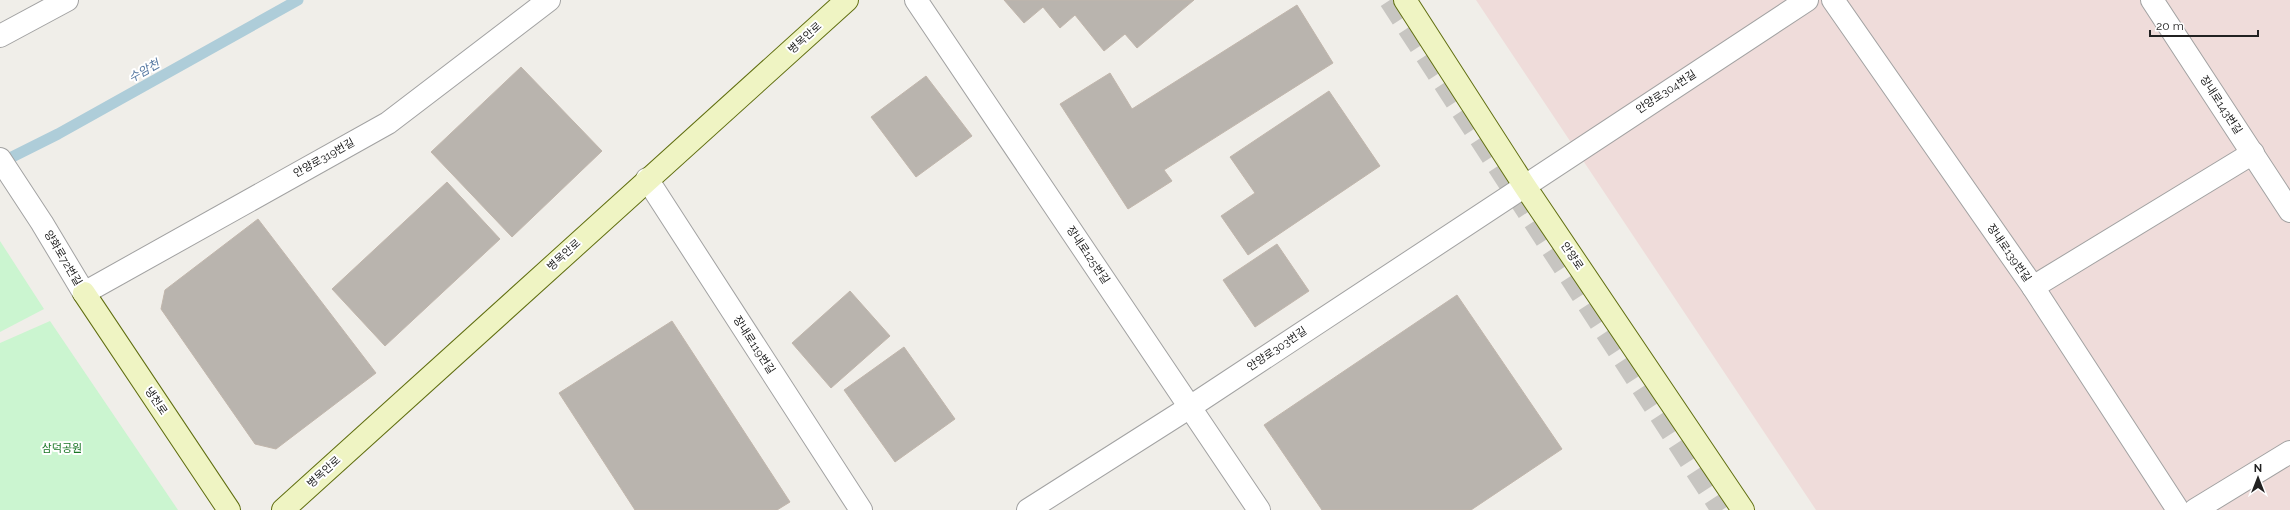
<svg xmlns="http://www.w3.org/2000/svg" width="2290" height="510" font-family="Raleway,'Noto Sans KR',sans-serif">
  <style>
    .commercial { fill: #efdcda }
    .park { fill: #cbf5d0 }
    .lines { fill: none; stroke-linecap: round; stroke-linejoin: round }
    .stream { stroke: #aecdd9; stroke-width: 11 }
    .building { fill: #b9b4ae; stroke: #c1b6ac }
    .street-tunnel { stroke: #c7c5c1; stroke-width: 22; stroke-dasharray: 22 11; stroke-linecap: butt }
    .street-casing { stroke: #a2a2a2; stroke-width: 24 }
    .secondary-casing { stroke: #616f11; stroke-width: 24 }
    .street { stroke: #fff; stroke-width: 22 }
    .secondary { stroke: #eff4c3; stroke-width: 22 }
    .labels { text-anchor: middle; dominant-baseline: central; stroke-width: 4; stroke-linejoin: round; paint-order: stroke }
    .street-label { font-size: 11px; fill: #212121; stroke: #fff }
    .park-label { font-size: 11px; fill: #187624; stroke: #fff }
    .water-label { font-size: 12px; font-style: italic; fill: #5376a0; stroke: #fff }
  </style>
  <rect width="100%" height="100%" fill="#f0eee9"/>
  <path class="commercial" d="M1476,0h814v510h-474z"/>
  <g class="park">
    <path d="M0,241l44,68 -44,23z"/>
    <path d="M50,321l128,189h-178v-167z"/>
  </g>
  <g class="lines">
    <path class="stream" d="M0,163l58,-29 240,-134"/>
  </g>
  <g class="building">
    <path d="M1004,0h190l-57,48 -12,-14 -21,17 -29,-36 -15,13 -17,-21 -19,16z"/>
    <path d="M1297,5l36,58 -169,107 8,11 -44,28 -68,-105 50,-31 22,36z"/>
    <path d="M521,67l81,84 -90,86 -81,-85z"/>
    <path d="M926,76l46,60 -56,41 -45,-60z"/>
    <path d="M1329,91l51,75 -132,89 -27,-39 34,-23 -25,-36z"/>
    <path d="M447,182l53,57 -115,107 -53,-57z"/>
    <path d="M258,219l118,154 -100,76 -21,-5 -94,-135 4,-19z"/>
    <path d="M1277,244l32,47 -54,36 -32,-47z"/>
    <path d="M850,291l40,45 -59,52 -39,-45z"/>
    <path d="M1457,295l105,154 -91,61h-149l-58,-85z"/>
    <path d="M672,321l118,181 -13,8h-142l-76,-117z"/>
    <path d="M904,347l51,72 -60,43 -51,-72z"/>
  </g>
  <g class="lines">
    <path class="street-tunnel" d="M1390,0l332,510"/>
    <g class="street-casing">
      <g id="street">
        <path d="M916,0l343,510"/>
        <path d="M1833,0l200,287 145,223"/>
        <path d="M2152,0l138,211"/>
        <path d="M0,36l67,-36"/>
        <path d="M0,159l42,64 42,70 304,-170 161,-123"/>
        <path d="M647,179l214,331"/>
        <path d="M2033,287l220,-134"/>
        <path d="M1028,510l162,-103 617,-407"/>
        <path d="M2195,510l95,-58"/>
      </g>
    </g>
    <g class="secondary-casing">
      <g id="secondary">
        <path d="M1405,0l119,185 219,325"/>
        <path d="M84,293l145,217"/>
        <path d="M283,510l564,-510"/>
      </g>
    </g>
    <use href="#street" class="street"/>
    <use href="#secondary" class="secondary"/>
  </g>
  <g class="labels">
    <g class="street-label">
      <text transform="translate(805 38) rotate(-42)">병목안로</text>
      <text transform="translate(1666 92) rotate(-33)">안양로304번길</text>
      <text transform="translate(2221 105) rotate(57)">장내로143번길</text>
      <text transform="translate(324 158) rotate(-29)">안양로319번길</text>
      <text transform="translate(2009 253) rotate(55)">장내로139번길</text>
      <text transform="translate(564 255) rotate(-42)">병목안로</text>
      <text transform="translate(1088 255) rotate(56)">장내로125번길</text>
      <text transform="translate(1572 256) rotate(56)">안양로</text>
      <text transform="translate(63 258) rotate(59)">양화로72번길</text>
      <text transform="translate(754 345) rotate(57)">장내로119번길</text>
      <text transform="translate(1277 349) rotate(-34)">안양로303번길</text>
      <text transform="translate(156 401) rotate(56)">냉천로</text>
      <text transform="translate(324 472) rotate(-42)">병목안로</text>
    </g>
    <g class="park-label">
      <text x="62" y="448">삼덕공원</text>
    </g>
    <g class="water-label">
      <text transform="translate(144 71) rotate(-29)">수암천</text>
    </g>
  </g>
  <g transform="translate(2258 478)" stroke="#ffffff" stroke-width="3" paint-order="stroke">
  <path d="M0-3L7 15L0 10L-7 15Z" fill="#212121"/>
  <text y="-6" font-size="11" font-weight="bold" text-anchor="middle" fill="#212121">N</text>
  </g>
  <path d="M2150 30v6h108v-6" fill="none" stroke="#212121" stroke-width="2"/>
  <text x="2156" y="30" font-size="12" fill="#212121" stroke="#ffffff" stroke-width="3" paint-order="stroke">20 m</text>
</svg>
